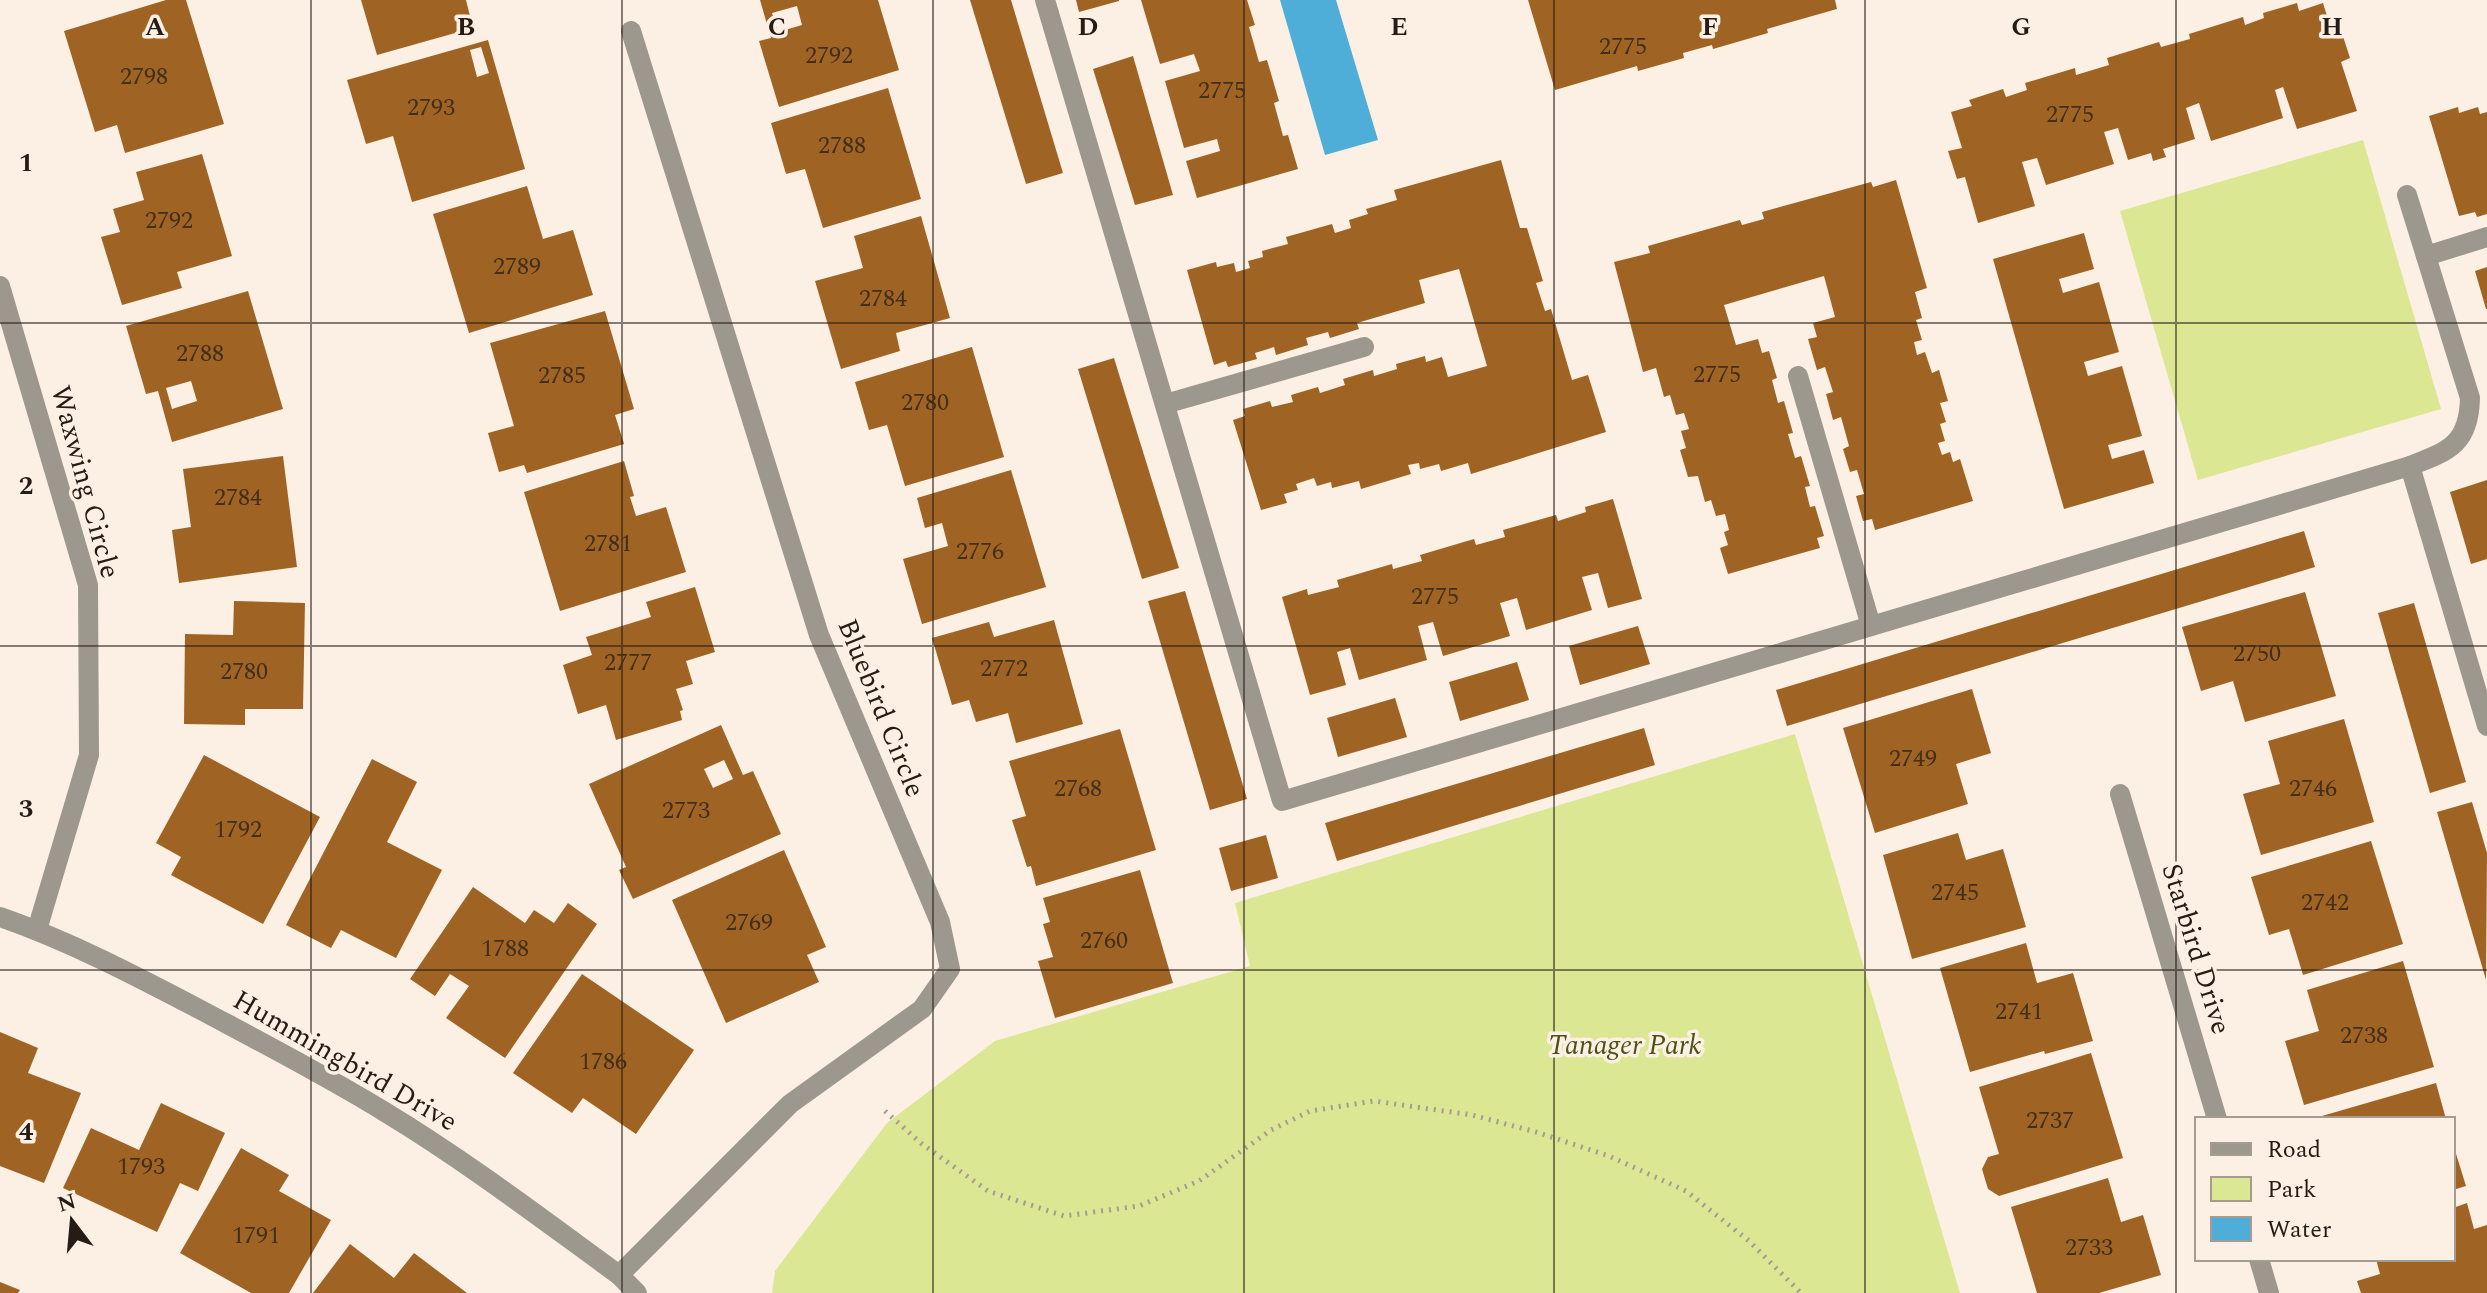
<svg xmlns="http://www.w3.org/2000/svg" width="2487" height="1293" font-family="Spectral,serif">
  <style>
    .green { fill: #dce794 }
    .water { fill: #4faed8 }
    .building { fill: #9f6424; fill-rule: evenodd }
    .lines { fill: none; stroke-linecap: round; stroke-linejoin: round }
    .path { stroke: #a69b91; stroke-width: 5; stroke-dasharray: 2 6; stroke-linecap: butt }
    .minor { stroke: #9d988e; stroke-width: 20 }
    .grid { fill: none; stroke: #241c15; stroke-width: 2; stroke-opacity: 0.55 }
    .labels { text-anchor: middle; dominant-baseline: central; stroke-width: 7; stroke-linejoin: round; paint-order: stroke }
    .number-label { font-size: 24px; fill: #432e19 }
    .street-label { font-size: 28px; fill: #241c15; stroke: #fcefe3 }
    .park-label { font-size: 28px; font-style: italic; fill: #4c5215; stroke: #fcefe3 }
    .grid-label { font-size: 26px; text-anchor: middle; font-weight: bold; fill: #241c15; stroke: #fcefe3; stroke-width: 7; stroke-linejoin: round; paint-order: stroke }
  </style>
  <rect width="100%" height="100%" fill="#fcefe3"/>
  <g class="green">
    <path d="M2363,140l78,269 -243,71 -78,-269z"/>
    <path d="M1795,734l165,559h-1188l3,-22 112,-148 108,-82 255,-75 -15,-63z"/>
  </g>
  <path class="water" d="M1280,0h56l42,140 -53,15z"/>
  <g class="building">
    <path d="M166,0h20l38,124 -99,29 -8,-28 -22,7 -31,-101z"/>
    <path d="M361,0h105l7,28 -96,27z"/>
    <path d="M760,0h118l21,70 -120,37 -20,-66 12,-3zM797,6l5,19 -24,7 -6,-19z"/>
    <path d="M970,0h41l52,173 -37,11z"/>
    <path d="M1076,0h43v1l-40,11z"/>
    <path d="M1141,0h106l8,25 -6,2 10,35 8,-2 12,41 -5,2 9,33 5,-1 10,34 -101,29 -11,-37 34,-10 -3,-12 -33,9 -19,-67 35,-10 -6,-17 -34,10z"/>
    <path d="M1528,0h307l2,9 -70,20 1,4 -55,16 -1,-4 -29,8 1,5 -46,13 -1,-5 -82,24z"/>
    <path d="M2297,3l2,8 24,-8 8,26 9,-2 10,31 -9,4 16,49 -60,18 -14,-42 -8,3 8,28 -72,23 -12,-38 -13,5 9,31 -32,10 3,8 -13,4 -2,-8 -23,7 -10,-32 -14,4 10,32 -68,21 -9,-27 -15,4 13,44 -57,17 -13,-46 -8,2 -9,-28 14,-3 -11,-36 21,-6 -3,-6 34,-11 3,8 21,-7 -2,-7 50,-15 1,7 33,-10 -2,-7 52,-16 2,5 29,-8 -1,-5 54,-17 2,8 19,-7 -1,-5z"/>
    <path d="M488,40l37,129 -113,33 -19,-66 -27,8 -19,-64zM481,47l8,26 -12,4 -7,-27z"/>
    <path d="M1133,56l40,139 -38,10 -42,-136z"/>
    <path d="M888,88l33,111 -98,29 -18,-59 -19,5 -15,-51z"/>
    <path d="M2458,107l1,6 19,-6 2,7 7,-2v102l-10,3 -2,-5 -16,4 -30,-100z"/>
    <path d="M202,154l30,102 -55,16 5,16 -60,17 -21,-68 19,-5 -7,-23 31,-9 -8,-28z"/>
    <path d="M1501,160l19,68h7l16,53 -7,2 9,28 6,-2 21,71 16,-5 18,57 -135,42 -3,-11 -27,8 -2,-7 -19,5 -1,-6 -11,2 3,9 -50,15 -2,-8 -27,7 -1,-6 -14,4 -3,-8 -18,6 2,6 -14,4 3,9 -26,7 -28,-90 12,-4 -2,-7 27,-8 2,6 21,-5 -2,-7 27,-8 2,6 25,-8 -2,-6 30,-9 1,6 23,-7 -1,-5 29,-8 1,6 16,-5 6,20 39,-11 -28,-97 -40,11 6,23 -68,20 2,6 -29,9 -2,-6 -22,6 2,7 -32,10 -2,-8 -19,6 2,6 -29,8 -2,-6 -12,4 -27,-95 29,-8 1,5 17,-4 2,9 14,-4 -2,-7 15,-4 -1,-6 26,-7 -2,-7 46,-13 3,9 16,-5 -2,-8 19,-6 -2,-5 31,-9 -3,-10z"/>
    <path d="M1896,180l31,108 -12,4 7,26 -6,2 6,20 -8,2 3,13 8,-3 7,21 7,-3 9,31 -8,2 6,19 -6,2 5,17 -7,2 4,12 8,-3 3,10 7,-3 13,42 -98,29 -3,-11 -9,2 -7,-25 8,-2 -7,-24 -7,2 -7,-23 6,-3 -8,-29 -8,3 -7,-26 7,-2 -8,-25 -8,3 -9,-31 9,-2 -4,-14 22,-6 -11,-41 -100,29 12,40 22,-6 4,14 7,-2 8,27 -5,2 6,23 6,-2 9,32 -5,1 7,24 6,-2 9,30 -5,1 5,20 5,-1 9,30 -7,2 3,10 -92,26 -8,-26 8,-3 -4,-13 5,-2 -4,-16 -9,2 -5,-16 -6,2 -7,-26 -10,1 -8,-27 6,-2 -5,-17 8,-2 -5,-16 -8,2 -6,-20 -6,2 -8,-29 -13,4 -29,-110 36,-9 -2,-7 92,-26 2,5 22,-6 -2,-7 109,-30 2,5z"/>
    <path d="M527,186l16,53 30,-9 20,65 -124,38 -36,-119z"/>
    <path d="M921,216l29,102 -54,15 4,18 -59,18 -26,-88 48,-13 -9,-32z"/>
    <path d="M2084,233l10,36 -35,10 4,14 36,-11 20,70 -35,10 4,14 34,-10 20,70 -34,9 4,14 32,-9 10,33 -90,26 -71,-250z"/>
    <path d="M2487,267v42h-1l-11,-38z"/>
    <path d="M248,291l35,118 -111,33 -14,-51 -12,3 -20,-68zM191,381l6,20 -25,8 -6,-21z"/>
    <path d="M605,311l29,98 -19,6 9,29 -97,29 -3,-8 -25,7 -11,-39 26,-7 -24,-83z"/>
    <path d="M972,347l32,110 -99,29 -18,-61 -18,5 -14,-48z"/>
    <path d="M1114,358l65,210 -37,11 -64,-210z"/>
    <path d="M283,456l14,111 -118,16 -7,-53 19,-3 -8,-58z"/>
    <path d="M624,461l10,35 -4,1 6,19 30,-9 20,65 -126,39 -36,-119z"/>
    <path d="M1011,470l35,117 -124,37 -19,-65 45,-13 -6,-23 -17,5 -8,-30z"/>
    <path d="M2487,480v79l-16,5 -21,-72z"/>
    <path d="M1613,499l29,100 -34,9 -10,-35 -16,4 10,33 -66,20 -9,-32 -17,5 10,33 -67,20 -10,-34 -15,4 9,34 -68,20 -9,-32 -13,4 9,33 -36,10 -28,-98 25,-8 1,6 31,-8 -2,-7 55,-16 1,5 29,-8 -2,-6 54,-16 2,6 29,-8 -2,-7 53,-15 2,6 28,-9 -1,-5z"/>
    <path d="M2304,531l11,36 -528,159 -11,-36z"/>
    <path d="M695,587l20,65 -29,9 7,23 -17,5 7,21 -3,1 2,9 -66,20 -10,-35 -28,9 -15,-49 29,-10 -6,-18 65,-20 -5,-15z"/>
    <path d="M1185,591l62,208 -37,11 -62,-209z"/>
    <path d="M2305,592l31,104 -91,26 -12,-41 -32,10 -19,-64z"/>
    <path d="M234,601l71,2 -2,106h-58v16l-61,-1 1,-90 48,1z"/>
    <path d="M2414,603l52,179 -36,11 -52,-180z"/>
    <path d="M1054,620l29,104 -67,19 -8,-30 -32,9 -7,-22 -17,5 -20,-67 57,-16 5,15z"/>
    <path d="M1638,626l12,38 -70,21 -11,-39z"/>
    <path d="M1517,662l12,38 -69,21 -11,-39z"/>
    <path d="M1972,689l19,64 -35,11 12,40 -93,29 -32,-105z"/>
    <path d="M1395,698l12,39 -69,20 -11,-39z"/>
    <path d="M2344,719l30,103 -113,33 -18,-61 37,-10 -12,-43z"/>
    <path d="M721,725l22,50 10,-4 28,63 -148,65 -14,-29 7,-3 -37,-83zM724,760l9,19 -20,9 -9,-19z"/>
    <path d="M1644,728l11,37 -318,96 -12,-38z"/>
    <path d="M1120,729l36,121 -120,36 -5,-20 -4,1 -15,-47 14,-4 -17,-55z"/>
    <path d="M204,755l116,62 -57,107 -92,-49 10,-18 -25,-14z"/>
    <path d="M372,759l45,23 -30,60 55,28 -46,88 -55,-28 -10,18 -45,-23z"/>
    <path d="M2472,802l15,51 -1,127 -49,-168z"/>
    <path d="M1958,833l8,27 37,-11 23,78 -114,32 -29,-104z"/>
    <path d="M1266,835l12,43 -47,13 -12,-43z"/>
    <path d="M2371,841l32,103 -100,31 -14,-46 -20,6 -18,-58z"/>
    <path d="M784,850l42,97 -19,8 12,27 -93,41 -54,-123z"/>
    <path d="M1140,870l33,113 -118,35 -17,-57 15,-4 -10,-33 7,-2 -7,-24z"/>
    <path d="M473,887l52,36 9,-13 20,13 14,-20 29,21 -92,134 -59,-40 23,-32 -19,-12 -15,22 -25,-17z"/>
    <path d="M2026,943l11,40 36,-10 20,68 -48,13 -1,-3 -74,21 -30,-104z"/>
    <path d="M2403,961l31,106 -130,38 -19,-64 34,-10 -12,-41z"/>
    <path d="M582,974l112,76 -58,84 -53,-36 -11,15 -59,-40z"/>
    <path d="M0,1032l38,16 -10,25 53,20 -37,90 -44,-17z"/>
    <path d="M2091,1053l32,105 -124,38 -11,-7 -6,-20 6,-12 11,-3 -20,-67z"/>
    <path d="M2436,1083l10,36h-131v-1z"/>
    <path d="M161,1103l64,30 -27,58 -18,-8 -23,49 -94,-44 28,-60 48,22z"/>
    <path d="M2453,1144l13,42 -13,4z"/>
    <path d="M241,1148l48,27 -10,16 52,29 -42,73h-38l-71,-40z"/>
    <path d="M2108,1178l13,44 22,-7 18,60 -62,18h-62l-26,-86z"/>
    <path d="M2467,1203l7,26 13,-4v68h-126l-4,-12 23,-7 -4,-15h77v-51z"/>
    <path d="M350,1244l44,34 20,-25 53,40h-154z"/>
    <path d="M0,1282l20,8 -2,3h-18z"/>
  </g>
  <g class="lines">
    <path class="path" d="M885,1111l37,33 66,47 76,25 75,-10 60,-25 72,-51 39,-19 64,-10 98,14 64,17 73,24 77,35 63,50 52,52"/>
    <g class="minor">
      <path d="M1045,0l237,801 1128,-335 77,260"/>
      <path d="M2407,195l63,203c-1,46 -21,53 -60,68"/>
      <path d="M2426,256l61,-19"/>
      <path d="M0,286l88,299 1,170 -52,175"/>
      <path d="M1798,376l73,250"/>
      <path d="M1165,404l199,-57"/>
      <path d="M2120,794l97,325"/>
      <path d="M0,917c69,24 134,58 199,92 62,33 126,66 186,103 81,49 157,107 234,163l18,18"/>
      <path d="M2259,1259l10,34"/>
      <path d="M619,1275l171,-171 132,-95 28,-40 -10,-47 -121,-287 -188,-604"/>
    </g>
  </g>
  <path class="grid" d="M311,0v1293M622,0v1293M933,0v1293M1244,0v1293M1554,0v1293M1865,0v1293M2176,0v1293M0,323h2487M0,646h2487M0,970h2487"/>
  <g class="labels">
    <g class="number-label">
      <text x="1623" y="47">2775</text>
      <text x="829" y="56">2792</text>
      <text x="144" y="77">2798</text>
      <text x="1222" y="91">2775</text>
      <text x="431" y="108">2793</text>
      <text x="2070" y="115">2775</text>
      <text x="842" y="146">2788</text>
      <text x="169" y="221">2792</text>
      <text x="517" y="267">2789</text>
      <text x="883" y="299">2784</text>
      <text x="200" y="354">2788</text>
      <text x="1717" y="375">2775</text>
      <text x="562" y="376">2785</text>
      <text x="925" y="403">2780</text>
      <text x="238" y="498">2784</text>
      <text x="608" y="544">2781</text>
      <text x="980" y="552">2776</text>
      <text x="1435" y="597">2775</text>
      <text x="2257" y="654">2750</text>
      <text x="628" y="663">2777</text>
      <text x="1004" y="669">2772</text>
      <text x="244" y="672">2780</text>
      <text x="1913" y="759">2749</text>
      <text x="1078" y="789">2768</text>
      <text x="2313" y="789">2746</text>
      <text x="686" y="811">2773</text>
      <text x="238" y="830">1792</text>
      <text x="1955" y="893">2745</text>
      <text x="2325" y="903">2742</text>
      <text x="749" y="923">2769</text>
      <text x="1104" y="941">2760</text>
      <text x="505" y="949">1788</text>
      <text x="2019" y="1012">2741</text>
      <text x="2364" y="1036">2738</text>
      <text x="603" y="1062">1786</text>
      <text x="2050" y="1121">2737</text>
      <text x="141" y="1167">1793</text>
      <text x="256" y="1236">1791</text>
      <text x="2089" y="1248">2733</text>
    </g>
    <g class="street-label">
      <text transform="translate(85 482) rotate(75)">Waxwing Circle</text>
      <text transform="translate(881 708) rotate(68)">Bluebird Circle</text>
      <text transform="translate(2196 949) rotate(73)">Starbird Drive</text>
      <text transform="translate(345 1061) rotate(30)">Hummingbird Drive</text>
    </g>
    <g class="park-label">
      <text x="1625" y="1045">Tanager Park</text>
    </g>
  </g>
  <g class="grid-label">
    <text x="155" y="35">A</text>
    <text x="466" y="35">B</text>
    <text x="777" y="35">C</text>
    <text x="1088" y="35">D</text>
    <text x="1399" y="35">E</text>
    <text x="1710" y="35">F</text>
    <text x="2021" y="35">G</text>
    <text x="2332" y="35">H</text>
    <text x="26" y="171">1</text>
    <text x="26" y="494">2</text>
    <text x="26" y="817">3</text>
    <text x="26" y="1140">4</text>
  </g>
  <rect x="2195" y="1117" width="260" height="144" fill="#fcefe3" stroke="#a69b91" stroke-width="2"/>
  <rect x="2211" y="1143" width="40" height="12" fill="#9d988e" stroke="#a69b91" stroke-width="2"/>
  <text x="2267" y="1157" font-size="24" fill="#241c15">Road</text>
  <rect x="2211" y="1177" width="40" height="24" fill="#dce794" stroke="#a69b91" stroke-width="2"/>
  <text x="2267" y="1197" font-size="24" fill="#241c15">Park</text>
  <rect x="2211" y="1217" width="40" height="24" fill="#4faed8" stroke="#a69b91" stroke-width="2"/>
  <text x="2267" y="1237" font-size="24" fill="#241c15">Water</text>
  <g transform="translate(72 1221) rotate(344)" stroke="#fcefe3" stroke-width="6" paint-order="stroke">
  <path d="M0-6L14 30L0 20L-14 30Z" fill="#241c15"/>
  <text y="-12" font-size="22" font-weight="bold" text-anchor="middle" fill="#241c15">N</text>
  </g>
</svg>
